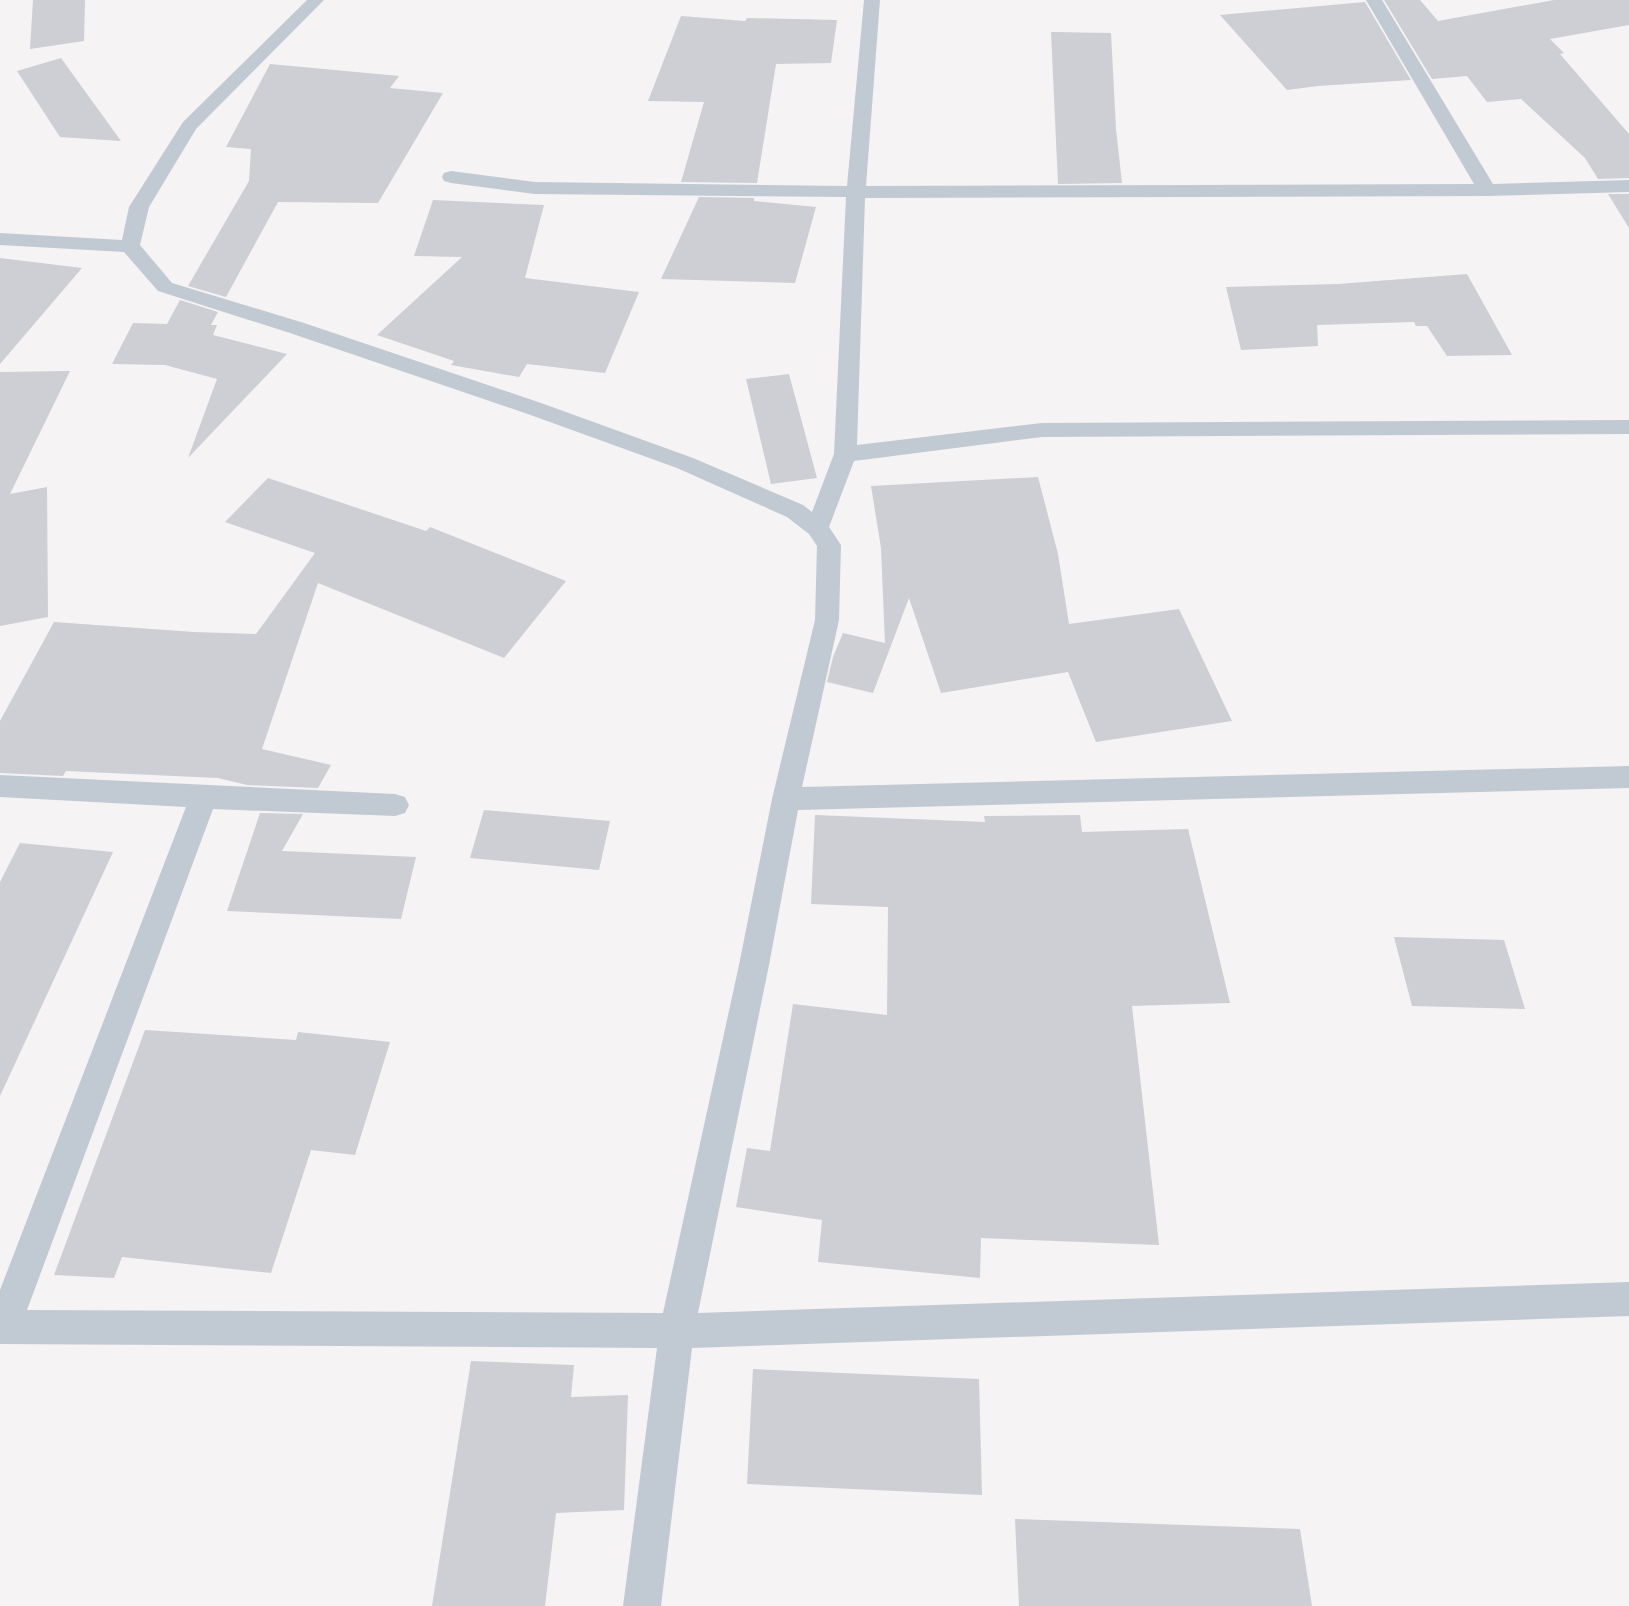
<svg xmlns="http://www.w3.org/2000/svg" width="1629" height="1606" font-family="'Golos Text',sans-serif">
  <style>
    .building { fill: #cdcfd5 }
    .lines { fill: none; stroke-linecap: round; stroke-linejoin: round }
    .street { fill: #c1cad2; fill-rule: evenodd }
  </style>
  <rect width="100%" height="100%" fill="#f5f3f3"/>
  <g class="building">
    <path d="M33,0h52l-1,41 -54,8z"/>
    <path d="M1384,0h36l18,21 116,-21h75v25l-79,14 14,14 -4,1 69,80v44l-31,1 -13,-21 -64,-59 -34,3 -20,-26 -35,3z"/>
    <path d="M1365,2l46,78 -93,6 -31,4 -67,-75z"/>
    <path d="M681,16l64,5 2,-3 90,2 -6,43 -55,1 -19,119 -76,-1 23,-80 -56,-1z"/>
    <path d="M1051,32l60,1 5,96 6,54 -64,1z"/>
    <path d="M61,58l60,83 -61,-4 -43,-66z"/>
    <path d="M270,64l129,12 -9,12 53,5 -65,110 -100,-1 -52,95 -38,-11 61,-105 2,-32 -25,-2z"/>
    <path d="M1608,194h21v34z"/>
    <path d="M699,197l55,1v3l62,6 -21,76 -134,-4z"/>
    <path d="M433,200l111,5 -19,73 114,14 -34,81 -78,-9 -8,13 -68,-12 3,-4 -77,-26 85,-78 -48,-1z"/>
    <path d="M0,258l82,10 -82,96z"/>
    <path d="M1467,274l45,81 -65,1 -20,-30h-11l-2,-4 -97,3 1,21 -77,4 -15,-63 112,-3z"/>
    <path d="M180,300l38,12 -7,13h6l-4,10 74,19 -99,104 29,-79 -52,-14 -53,-1 21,-41 34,1z"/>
    <path d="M70,371l-60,123 37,-7 1,130 -48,9v-254z"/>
    <path d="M789,374l28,104 -46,6 -25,-105z"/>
    <path d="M1038,477l20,77 11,70 110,-15 53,112 -136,21 -28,-70 -127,21 -32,-95 -36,95 -46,-11 6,-25 10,-24 42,10 -4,-95 -10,-62z"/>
    <path d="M268,478l158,53 4,-4 136,54 -62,77 -186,-75 -56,166 69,16 -13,23 -71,-3 -29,-7 -152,-7 -3,5 -63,-3v-52l54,-99 140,10 62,2 59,-81 -90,-31z"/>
    <path d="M484,810l126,11 -11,49 -129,-12z"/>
    <path d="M260,813l43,1 -21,37 134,6 -15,62 -174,-8z"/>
    <path d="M815,815l170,7 -1,-6 96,-1 2,17 106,-3 42,174 -98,3 27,239 -178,-7 -1,40 -162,-16 4,-42 -86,-13 11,-59 23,3 23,-147 94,11 1,-108 -77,-3z"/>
    <path d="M20,843l93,9 -113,244v-214z"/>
    <path d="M1394,937l110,3 21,69 -113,-3z"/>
    <path d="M145,1030l151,10 2,-8 92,10 -35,113 -44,-5 -40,123 -149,-16 -8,21 -60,-3z"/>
    <path d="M471,1361l103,4 -3,32 57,-2 -4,115 -68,3 -11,93h-113z"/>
    <path d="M753,1369l226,10 3,116 -235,-11z"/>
    <path d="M1015,1519l285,10 12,77h-293z"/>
  </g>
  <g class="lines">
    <path class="street" d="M307,0h17l-128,129 -47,78 -9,38 32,38 132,40 237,80 152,55 110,47 9,7 22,-58 12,-257 -311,-3 -84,-11 -7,-2 -2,-4 2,-4 7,-2 84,11 312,4 17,-186h16l-14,186 608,-2 -108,-184h16l111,184 136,-4v12l-142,4 -622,2 -8,247 185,-22 587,-3v14l-587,3 -188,24 -25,66 12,18 -2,75 -37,167 827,-21v22l-831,22 -29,155 -71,348 931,-31v34l-937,32 -31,258h-38l34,-258 -657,-4v-54l186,-483 -186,-10v-22l395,19 10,3 4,8 -4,8 -10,3 -182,-7 -186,501 636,3 76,-348 33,-166 43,-179 2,-74 -8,-12 -22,-17 -110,-49 -152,-55 -235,-80 -132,-42 -34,-39 -124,-7v-12l122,7 7,-33 54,-85z"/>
  </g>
</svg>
